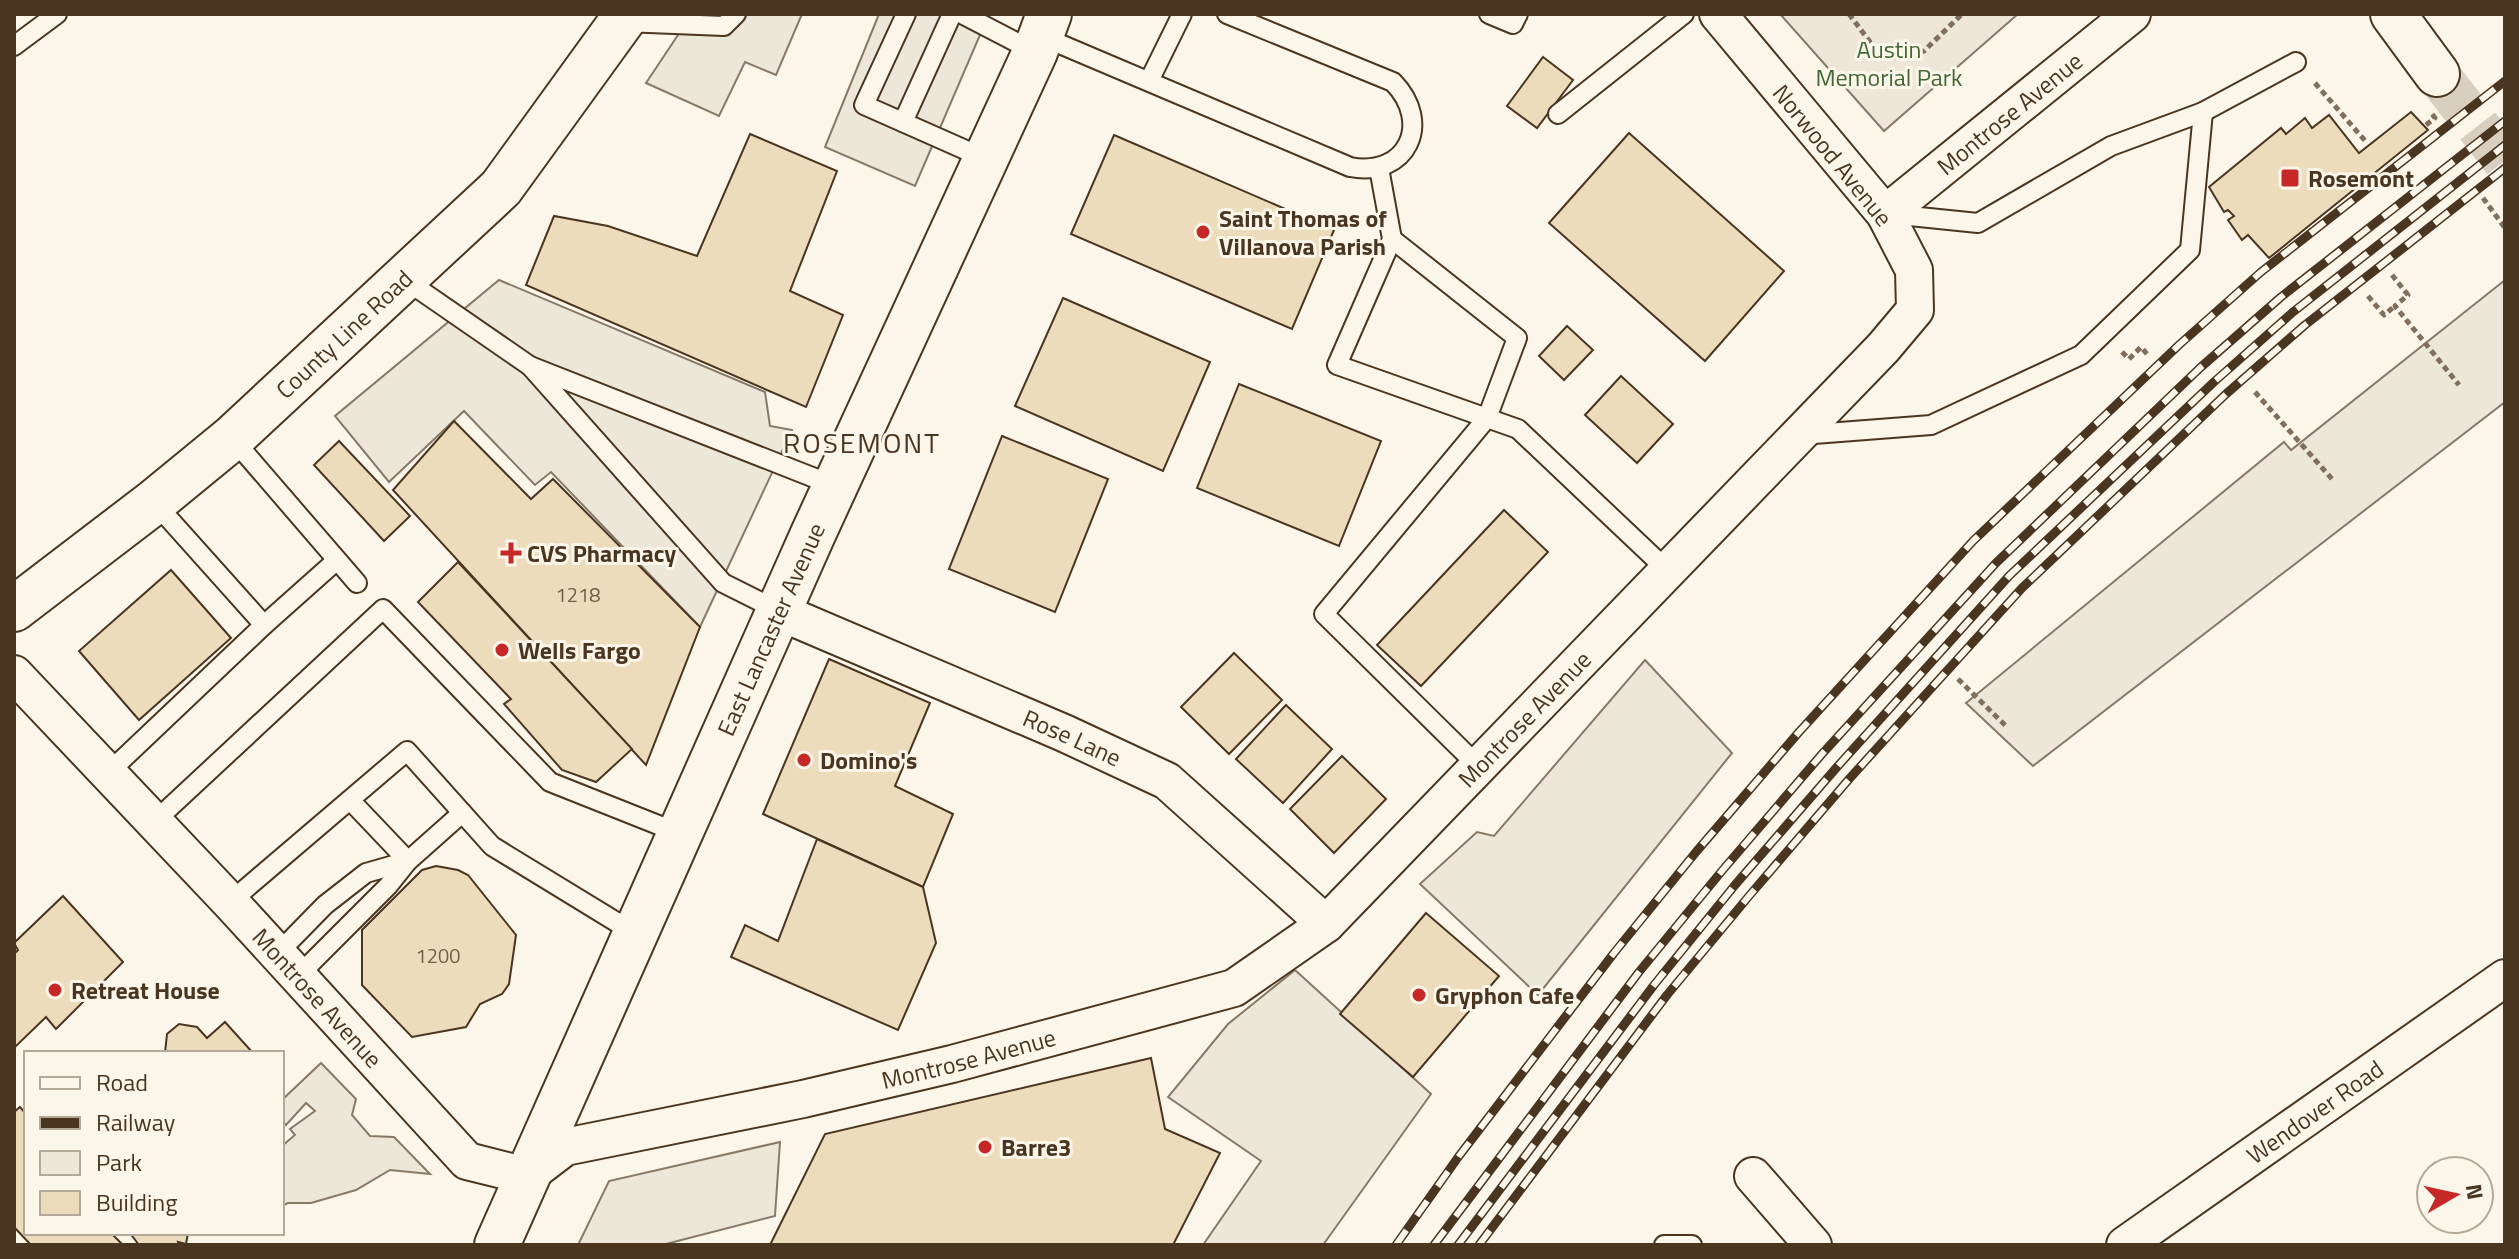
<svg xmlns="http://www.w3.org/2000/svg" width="2519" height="1259" font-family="'Titillium Web',sans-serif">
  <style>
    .green { fill: #ede6d9; stroke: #887966; stroke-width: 2 }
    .parking { fill: #ede7d9; stroke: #887966; stroke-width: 2 }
    .building { fill: #ecdcbc; stroke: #4a3520; stroke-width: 2 }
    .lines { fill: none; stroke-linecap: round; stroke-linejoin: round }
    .tertiary-tunnel { stroke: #d8cfc1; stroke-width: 44; stroke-dasharray: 44 22; stroke-linecap: butt }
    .service-casing { stroke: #4a3520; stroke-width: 22 }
    .minor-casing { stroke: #4a3520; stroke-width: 40 }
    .tertiary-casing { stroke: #4a3520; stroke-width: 48 }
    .primary-casing { stroke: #4a3520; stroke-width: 48 }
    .trunk-casing { stroke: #4a3520; stroke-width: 48 }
    .path { stroke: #7f6f5c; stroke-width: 5; stroke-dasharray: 6 4; stroke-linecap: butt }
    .service { stroke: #fbf6e9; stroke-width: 18 }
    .minor { stroke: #fbf6e9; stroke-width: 36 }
    .tertiary { stroke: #fbf6e9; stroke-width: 44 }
    .primary { stroke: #fbf6e9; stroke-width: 44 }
    .trunk { stroke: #fbf6e9; stroke-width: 44 }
    .rail-casing { stroke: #4a3520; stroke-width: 9 }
    .rail { stroke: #fbf6e9; stroke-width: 6; stroke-dasharray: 18; stroke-linecap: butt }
    .poi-dot { fill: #c62828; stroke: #fbf6e9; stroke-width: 3 }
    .labels { text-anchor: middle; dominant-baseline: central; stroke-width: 6; stroke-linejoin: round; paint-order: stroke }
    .number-label { font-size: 20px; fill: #725f47 }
    .park-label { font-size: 24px; fill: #436837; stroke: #fbf6e9 }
    .street-label { font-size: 24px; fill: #4a3520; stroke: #fbf6e9 }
    .poi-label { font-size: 24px; font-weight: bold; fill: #4a3520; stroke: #fbf6e9; text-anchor: start }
    .quarter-label { font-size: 28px; letter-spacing: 2px; fill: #4a3520; stroke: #fbf6e9 }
  </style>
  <rect width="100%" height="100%" fill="#fbf6e9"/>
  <path class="green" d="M1780,14h238l-134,117z"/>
  <g class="parking">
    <path d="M692,14h110l-26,61 -31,-13 -26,54 -73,-33z"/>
    <path d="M879,14h110l-74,172 -90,-39z"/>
    <path d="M499,280l266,112 5,34 22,4 -92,197 -149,-155 -16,13 -71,-74 -75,71 -54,-66z"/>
    <path d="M2505,280v122l-472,364 -67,-63 318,-261 7,8z"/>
    <path d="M1645,660l87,93 -194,242 -118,-111 57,-52 17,4z"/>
    <path d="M1295,970l136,124 -108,151h-120l58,-84 -93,-64 60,-73z"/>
    <path d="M321,1063l35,36 -4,16 18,21 24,1 36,37 -40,-4 -34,20 -45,13h-23l-6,3v-60l13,-11 -5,-6 25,-18 -9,-8 -20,22 -4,-4v-21z"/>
    <path d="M780,1142l-5,74 -113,29h-84l31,-64z"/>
  </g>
  <g class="building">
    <path d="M1543,57l30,23 -36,48 -30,-22z"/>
    <path d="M2411,112l17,18 -159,128 -21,-23 -6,5 -14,-20 6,-4 -6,-6 -4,2 -15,-25 72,-59 5,6 19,-16 7,10 17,-13 30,38z"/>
    <path d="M1629,133l155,138 -79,90 -156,-138z"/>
    <path d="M750,134l87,37 -47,120 53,24 -37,92 -280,-122 28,-69 54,10 89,30z"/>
    <path d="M1114,135l220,95 -42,99 -221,-95z"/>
    <path d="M1063,298l147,64 -47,109 -148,-65z"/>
    <path d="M1567,326l26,24 -29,30 -25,-24z"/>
    <path d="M1621,376l52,48 -36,39 -52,-48z"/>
    <path d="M1239,384l142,57 -42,105 -142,-58z"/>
    <path d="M454,421l77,78 22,-20 147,148 -54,138 -253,-275z"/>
    <path d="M1002,436l106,43 -53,133 -106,-43z"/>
    <path d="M339,441l71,75 -26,25 -70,-76z"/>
    <path d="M1504,510l44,42 -127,134 -44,-41z"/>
    <path d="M458,562l174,187 -36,33 -34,-12 -58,-66 7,-5 -93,-97z"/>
    <path d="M171,570l60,68 -92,82 -60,-69z"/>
    <path d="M1234,653l48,47 -53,54 -48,-47z"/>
    <path d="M829,659l101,44 -35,83 58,28 -30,73 -160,-73z"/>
    <path d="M1286,705l46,44 -49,54 -47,-44z"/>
    <path d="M1342,756l44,43 -52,54 -44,-44z"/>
    <path d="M817,839l106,48 13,56 -38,87 -167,-73 14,-32 33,16z"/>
    <path d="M436,866l22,4 10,5 48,60 -7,49 -7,10 -22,10 -14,23 -54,10 -50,-52v-55l60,-60z"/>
    <path d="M63,896l60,66 -67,67 -10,-12 -32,31v-94l4,-4 -4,-7z"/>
    <path d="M1426,913l73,63 -86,101 -73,-63z"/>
    <path d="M225,1022l28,31h-88l2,-19 12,-10 18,3 10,11z"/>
    <path d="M1151,1058l14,71 55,24 -47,92h-403l55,-111z"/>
    <path d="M20,1107l6,7v119h85l12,12h-92l-17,-18v-115z"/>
    <path d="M130,1233h58l-2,11 -8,-2 1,3h-40z"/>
  </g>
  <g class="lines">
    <path class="tertiary-tunnel" d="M2437,74l68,87"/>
    <g class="service-casing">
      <g id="service">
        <path d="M906,14l-42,91 122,54"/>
        <path d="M962,14l73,38"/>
        <path d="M1489,14l24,10 5,-10"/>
        <path d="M624,22l100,4 12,-12"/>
        <path d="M1041,36l309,131c57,11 83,-44 43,-85l-166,-68"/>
        <path d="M14,46l43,-32"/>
        <path d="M1149,81l33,-67"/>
        <path d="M2203,112l93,-50"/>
        <path d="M1558,114l126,-100"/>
        <path d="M903,122l49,-108"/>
        <path d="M1379,168l13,71 -55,126 181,64 149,141"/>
        <path d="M1392,239l125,99 -30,80 -163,196 154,152"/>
        <path d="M404,279l126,87"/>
        <path d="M1801,435l130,-10 150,-70 109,-105 13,-138 -92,34 -133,77 -88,-9"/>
        <path d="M232,438l125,145"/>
        <path d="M779,611l-56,-28 -193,-217 305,120"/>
        <path d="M264,625l73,-65"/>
        <path d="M108,773l156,-148 -110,-123"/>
        <path d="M154,822l229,-213 167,173 131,52"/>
        <path d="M230,902l177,-151 85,95 144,88"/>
        <path d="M278,953l47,-48 41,-32 42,-12 54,-48"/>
        <path d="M298,976l90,-90 20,-25 -58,-61"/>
        <path d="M1664,1245h28"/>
      </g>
    </g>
    <g class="minor-casing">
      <g id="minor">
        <path id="s1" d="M1885,214l247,-200"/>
        <path id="s2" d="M780,612l284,121 103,48 159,143"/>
        <path id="s3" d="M14,674l216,228 237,259 60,15 38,-29 238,-48 149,-35 282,-76 92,-64 557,-576 32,-38 -1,-40 -29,-56 -167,-200"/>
        <path d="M1753,1176l60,69"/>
        <path id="s4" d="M2125,1245l380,-267"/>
      </g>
    </g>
    <g class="tertiary-casing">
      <path id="tertiary" d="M2393,14l44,60"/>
    </g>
    <g class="primary-casing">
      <g id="primary">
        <path id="s5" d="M14,609l140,-107 78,-64 269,-250 126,-174"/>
      </g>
    </g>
    <g class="trunk-casing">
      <g id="trunk">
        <path id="s6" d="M497,1245l316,-711 222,-482 14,-38"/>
      </g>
    </g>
    <g class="path">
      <path d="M1849,14l24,32 24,12 27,-7 38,-37"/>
      <path d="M2315,83l52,60"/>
      <path d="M2426,125l9,-7 -3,-4"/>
      <path d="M2483,198l22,30"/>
      <path d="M2392,275l16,20 -13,11 64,79"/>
      <path d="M2368,296l16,19 11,-9"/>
      <path d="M2122,352l7,7 12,-12 6,7"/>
      <path d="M2255,392l78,88"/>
      <path d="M1958,679l49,48"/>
    </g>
    <use href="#service" class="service"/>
    <use href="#minor" class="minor"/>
    <use href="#tertiary" class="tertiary"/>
    <use href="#primary" class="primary"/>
    <use href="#trunk" class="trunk"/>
    <g class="rail-casing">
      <g id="rail">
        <path d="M1396,1245l63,-89 155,-203 82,-101 103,-120 174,-191 207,-197 81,-72 244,-191"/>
        <path d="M1434,1245l205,-273 82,-100 101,-118 174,-191 205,-196 80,-70 224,-176"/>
        <path d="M1458,1245l196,-260 81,-100 102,-118 172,-191 206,-195 78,-69 212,-167"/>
        <path d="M1479,1245l188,-250 82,-99 101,-118 172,-190 204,-194 79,-69 200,-157"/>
      </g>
    </g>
    <use href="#rail" class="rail"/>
  </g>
  <g class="poi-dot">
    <rect x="2280" y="168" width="20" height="20" rx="4"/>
    <circle cx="1203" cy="232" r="8"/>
    <path d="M507 541h8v8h8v8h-8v8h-8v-8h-8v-8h8z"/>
    <circle cx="502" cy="650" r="8"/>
    <circle cx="804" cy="760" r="8"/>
    <circle cx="55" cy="990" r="8"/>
    <circle cx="1419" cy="995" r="8"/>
    <circle cx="985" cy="1147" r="8"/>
  </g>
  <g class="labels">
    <g class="number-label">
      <text x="578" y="594">1218</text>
      <text x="438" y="955">1200</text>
    </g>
    <g class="park-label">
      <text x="1889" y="49">Austin<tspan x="1889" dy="28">Memorial Park</tspan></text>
    </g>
    <g class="street-label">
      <text stroke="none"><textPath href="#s1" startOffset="160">Montrose Avenue</textPath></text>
      <text transform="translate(1833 155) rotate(51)">Norwood Avenue</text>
      <text stroke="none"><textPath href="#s5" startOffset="430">County Line Road</textPath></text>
      <text stroke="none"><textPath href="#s6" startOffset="674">East Lancaster Avenue</textPath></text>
      <text stroke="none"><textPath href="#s3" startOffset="1860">Montrose Avenue</textPath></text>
      <text stroke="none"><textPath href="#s2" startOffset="318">Rose Lane</textPath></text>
      <text stroke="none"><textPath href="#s3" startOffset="444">Montrose Avenue</textPath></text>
      <text stroke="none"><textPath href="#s3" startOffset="1188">Montrose Avenue</textPath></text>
      <text stroke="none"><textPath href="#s4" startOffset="232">Wendover Road</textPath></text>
    </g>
    <g class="poi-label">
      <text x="2308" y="178">Rosemont</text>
      <text x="1219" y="218">Saint Thomas of<tspan x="1219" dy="28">Villanova Parish</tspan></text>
      <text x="527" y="553">CVS Pharmacy</text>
      <text x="518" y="650">Wells Fargo</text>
      <text x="820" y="760">Domino's</text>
      <text x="71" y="990">Retreat House</text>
      <text x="1435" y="995">Gryphon Cafe</text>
      <text x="1001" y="1147">Barre3</text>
    </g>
    <g class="quarter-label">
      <text x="862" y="442">ROSEMONT</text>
    </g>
  </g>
  <rect width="2519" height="1259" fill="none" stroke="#4a3520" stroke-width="32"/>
  <rect x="24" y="1051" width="260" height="184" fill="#fbf6e9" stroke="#b4a999" stroke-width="2"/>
  <rect x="40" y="1077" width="40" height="12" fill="#fbf6e9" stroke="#b4a999" stroke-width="2"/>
  <text x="96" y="1091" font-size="24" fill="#4a3520">Road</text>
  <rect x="40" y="1117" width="40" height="12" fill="#4a3520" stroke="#b4a999" stroke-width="2"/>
  <text x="96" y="1131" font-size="24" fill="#4a3520">Railway</text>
  <rect x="40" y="1151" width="40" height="24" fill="#ede6d9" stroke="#b4a999" stroke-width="2"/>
  <text x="96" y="1171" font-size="24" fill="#4a3520">Park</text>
  <rect x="40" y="1191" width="40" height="24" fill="#ecdcbc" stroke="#b4a999" stroke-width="2"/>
  <text x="96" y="1211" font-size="24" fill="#4a3520">Building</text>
  <g transform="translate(2455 1195) rotate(81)"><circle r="38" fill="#fbf6e9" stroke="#b4a999" stroke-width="2"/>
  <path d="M0-6L14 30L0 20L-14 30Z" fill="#c62828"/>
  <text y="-12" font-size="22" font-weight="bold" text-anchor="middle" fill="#4a3520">N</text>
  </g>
</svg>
